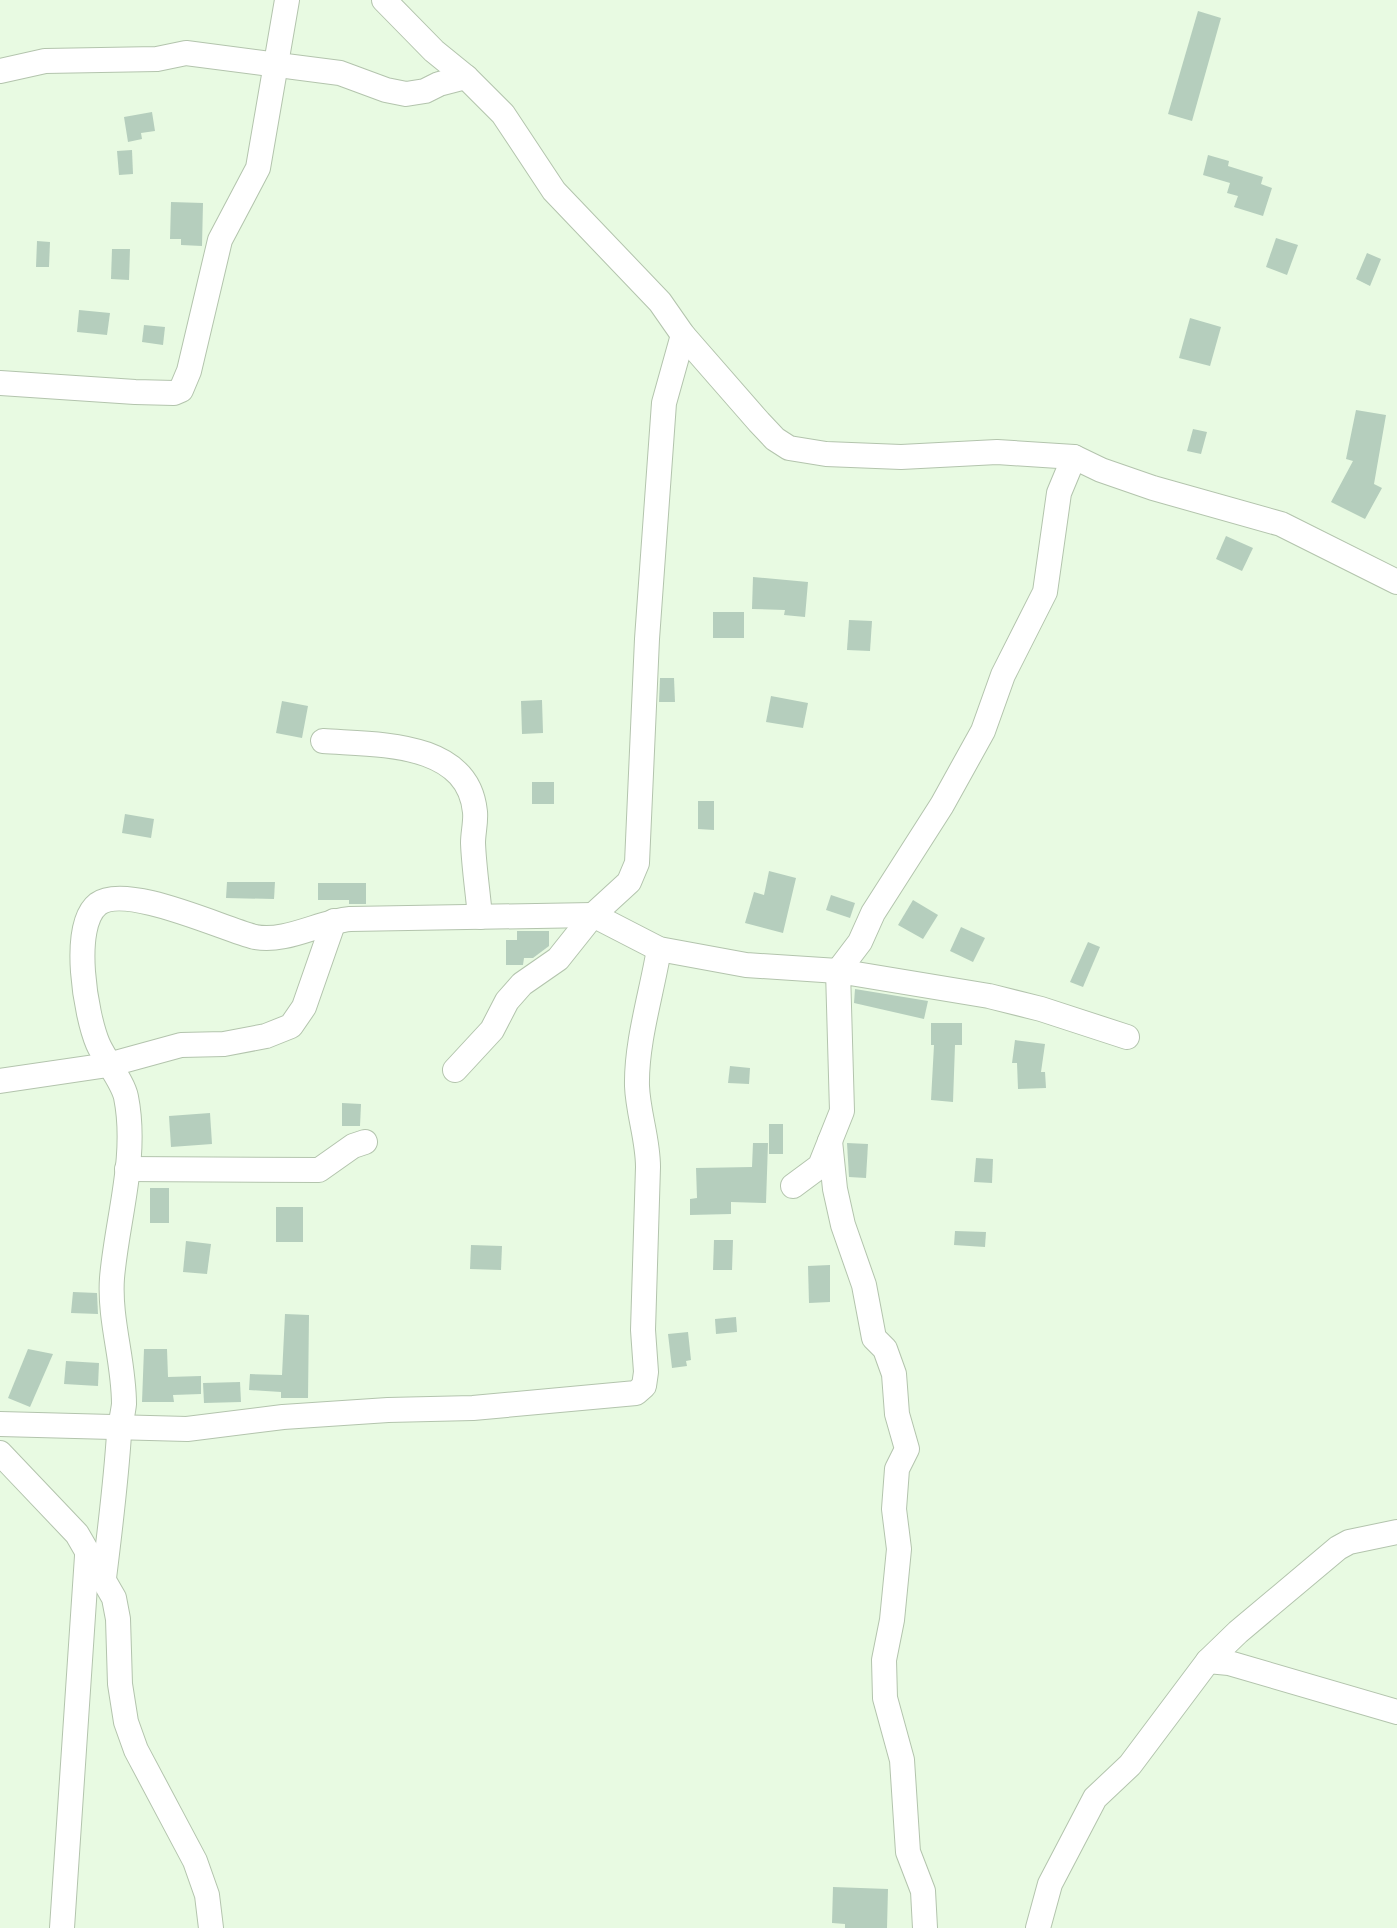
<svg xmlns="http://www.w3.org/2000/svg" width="1397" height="1928" font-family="'Varela Round',sans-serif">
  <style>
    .building { fill: #b5cebd }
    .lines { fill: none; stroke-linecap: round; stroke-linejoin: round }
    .minor-casing { stroke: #b3c4ad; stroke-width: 26 }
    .minor { stroke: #fff; stroke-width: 24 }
  </style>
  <rect width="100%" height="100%" fill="#e8fae2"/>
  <g class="building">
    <path d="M1198,11l23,7 -29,103 -24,-7z"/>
    <path d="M152,112l3,19 -14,2 1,6 -14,3 -4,-25z"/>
    <path d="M132,150l1,24 -14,1 -2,-24z"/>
    <path d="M1208,155l21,6 -1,5 35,11 -2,7 11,4 -9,28 -29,-9 4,-11 -11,-3 3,-10 -27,-8z"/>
    <path d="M171,202l32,1 -1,43 -21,-1v-6h-11z"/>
    <path d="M1276,238l22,7 -11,30 -21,-8z"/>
    <path d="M37,241l13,1 -1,25h-13z"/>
    <path d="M112,249h18l-1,31 -18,-1z"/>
    <path d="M1367,253l14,6 -11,27 -14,-7z"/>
    <path d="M79,310l31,3 -3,22 -30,-3z"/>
    <path d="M1190,318l31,9 -11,39 -31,-8z"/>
    <path d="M144,325l21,2 -2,18 -21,-3z"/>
    <path d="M1356,410l30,5 -12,69 8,4 -17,31 -34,-17 22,-41 -7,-2z"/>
    <path d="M1193,429l14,3 -6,22 -14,-3z"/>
    <path d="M1226,536l27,12 -11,23 -26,-12z"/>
    <path d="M753,577l55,5 -3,35 -21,-2 1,-5 -33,-1z"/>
    <rect x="713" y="612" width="31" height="26"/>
    <path d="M849,620l23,1 -2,30 -23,-1z"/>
    <path d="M660,678h14l1,24h-16z"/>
    <path d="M771,696l37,7 -5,25 -37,-6z"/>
    <path d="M542,700l1,33 -21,1 -1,-33z"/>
    <path d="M282,701l26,5 -6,32 -26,-5z"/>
    <rect x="532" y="782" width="22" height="22"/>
    <path d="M698,801h16v29l-16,-1z"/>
    <path d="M125,814l29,5 -3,19 -29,-5z"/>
    <path d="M769,871l27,7 -13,55 -38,-10 9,-31 10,3z"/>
    <path d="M227,882h48l-1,17 -48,-1z"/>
    <path d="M318,883h48v21h-17v-4h-31z"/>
    <path d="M831,895l24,8 -5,15 -24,-8z"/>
    <path d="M913,900l25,15 -15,24 -25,-14z"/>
    <path d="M961,927l24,11 -12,24 -23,-11z"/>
    <path d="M517,931h32v15l-16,12h-9l-1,7h-17v-25h11z"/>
    <path d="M1088,942l12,5 -17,40 -13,-5z"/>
    <path d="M855,989l73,12 -4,18 -70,-16z"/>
    <path d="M931,1023h31v22h-7l-2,57 -22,-2 3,-55h-3z"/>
    <path d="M1015,1040l30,4 -4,28h4l1,16 -28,1 -1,-26h-5z"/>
    <path d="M730,1066l20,2 -1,16 -21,-1z"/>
    <path d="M342,1103l19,1 -1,22h-18z"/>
    <path d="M210,1113l2,31 -41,3 -2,-31z"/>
    <rect x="769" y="1124" width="14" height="30"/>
    <path d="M753,1143h15l-2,60 -35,-1v12l-41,1v-16l7,-1 -1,-30 56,-1z"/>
    <path d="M847,1143l21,1 -2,34 -17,-1z"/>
    <path d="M976,1158l17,1 -1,24 -18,-1z"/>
    <rect x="150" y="1188" width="19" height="35"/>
    <rect x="276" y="1207" width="27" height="35"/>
    <path d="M955,1231l31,1 -1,15 -31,-2z"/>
    <path d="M714,1240h19l-1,30h-19z"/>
    <path d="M186,1241l25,3 -4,30 -24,-2z"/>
    <path d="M471,1245l31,1 -1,24 -31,-1z"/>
    <path d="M830,1265v37l-21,1 -1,-37z"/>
    <path d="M73,1292l24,1 1,21 -27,-1z"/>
    <path d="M285,1314l24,1 -1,83h-27v-6l-32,-2 1,-16 32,1z"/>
    <path d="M736,1317l1,15 -21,2 -1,-15z"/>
    <path d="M688,1332l3,28 -5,1 1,5 -15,2 -4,-34z"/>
    <path d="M28,1349l25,5 -23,53 -22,-9z"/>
    <path d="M144,1349h23l1,28 33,-1v18l-28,1 1,7h-32z"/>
    <path d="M66,1361l33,2 -1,23 -34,-2z"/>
    <path d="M240,1382l1,20 -37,1 -1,-20z"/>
    <path d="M833,1887l55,2 -1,39h-42v-4l-13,-1z"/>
  </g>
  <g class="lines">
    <g class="minor-casing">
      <g id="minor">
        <path d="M384,0l50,51 32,26 37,37 51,77 106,111 23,33 76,87 16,17 14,9 37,6 75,3 96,-5 77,5 27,13 52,18 128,36 116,58"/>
        <path d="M0,71l45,-10 112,-2 29,-6 154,20 46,17 20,4 19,-3 14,-7 27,-7"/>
        <path d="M0,383l135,9 39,1 7,-3 8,-19 31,-131 38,-72 29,-168"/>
        <path d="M323,741c52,4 145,-1 152,71 1,10 -2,21 -2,31 1,25 5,50 7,74"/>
        <path d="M455,1070l37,-40 15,-29 15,-17 36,-25 35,-44 36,-33 8,-19 10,-224 17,-236 19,-68"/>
        <path d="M0,1081l108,-16 73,-20 43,-1 42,-8 25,-10 13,-19 30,-86"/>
        <path d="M830,1141l5,48 8,36 21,60 10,53 11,11 9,25 3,40 10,35 -10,20 -3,40 5,40 -7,71 -8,40 1,38 17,62 6,92 15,39 2,37"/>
        <path d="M127,1169l192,1 34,-24 12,-4"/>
        <path d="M793,1186l27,-20 22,-55 -4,-140 151,25 52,13 86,28"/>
        <path d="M0,1424l187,5 96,-12 105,-7 85,-2 163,-15 8,-7 2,-14 -3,-42 5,-163c0,-28 -10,-54 -11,-81 -1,-44 15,-94 22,-137"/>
        <path d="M0,1453l77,81 37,64 4,21 2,65 6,38 10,28 59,111 12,34 4,33"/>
        <path d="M104,1578c6,-48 12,-96 15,-144 1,-10 4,-20 5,-30 0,-43 -15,-84 -12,-126 5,-59 26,-121 14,-181 -3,-15 -21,-37 -28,-53 -12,-28 -28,-118 0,-140 28,-21 125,25 157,33 31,6 64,-15 95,-18l243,-4 66,34 87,16 92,6 22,-29 13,-29 69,-108 41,-74 20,-56 42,-83 14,-99 15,-36"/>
        <path d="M1208,1661l21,2 168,49"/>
        <path d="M62,1928l25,-372"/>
        <path d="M1038,1928l12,-44 45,-86 35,-33 78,-104 30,-29 100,-84 11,-6 48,-10"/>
      </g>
    </g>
    <use href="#minor" class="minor"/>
  </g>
</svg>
